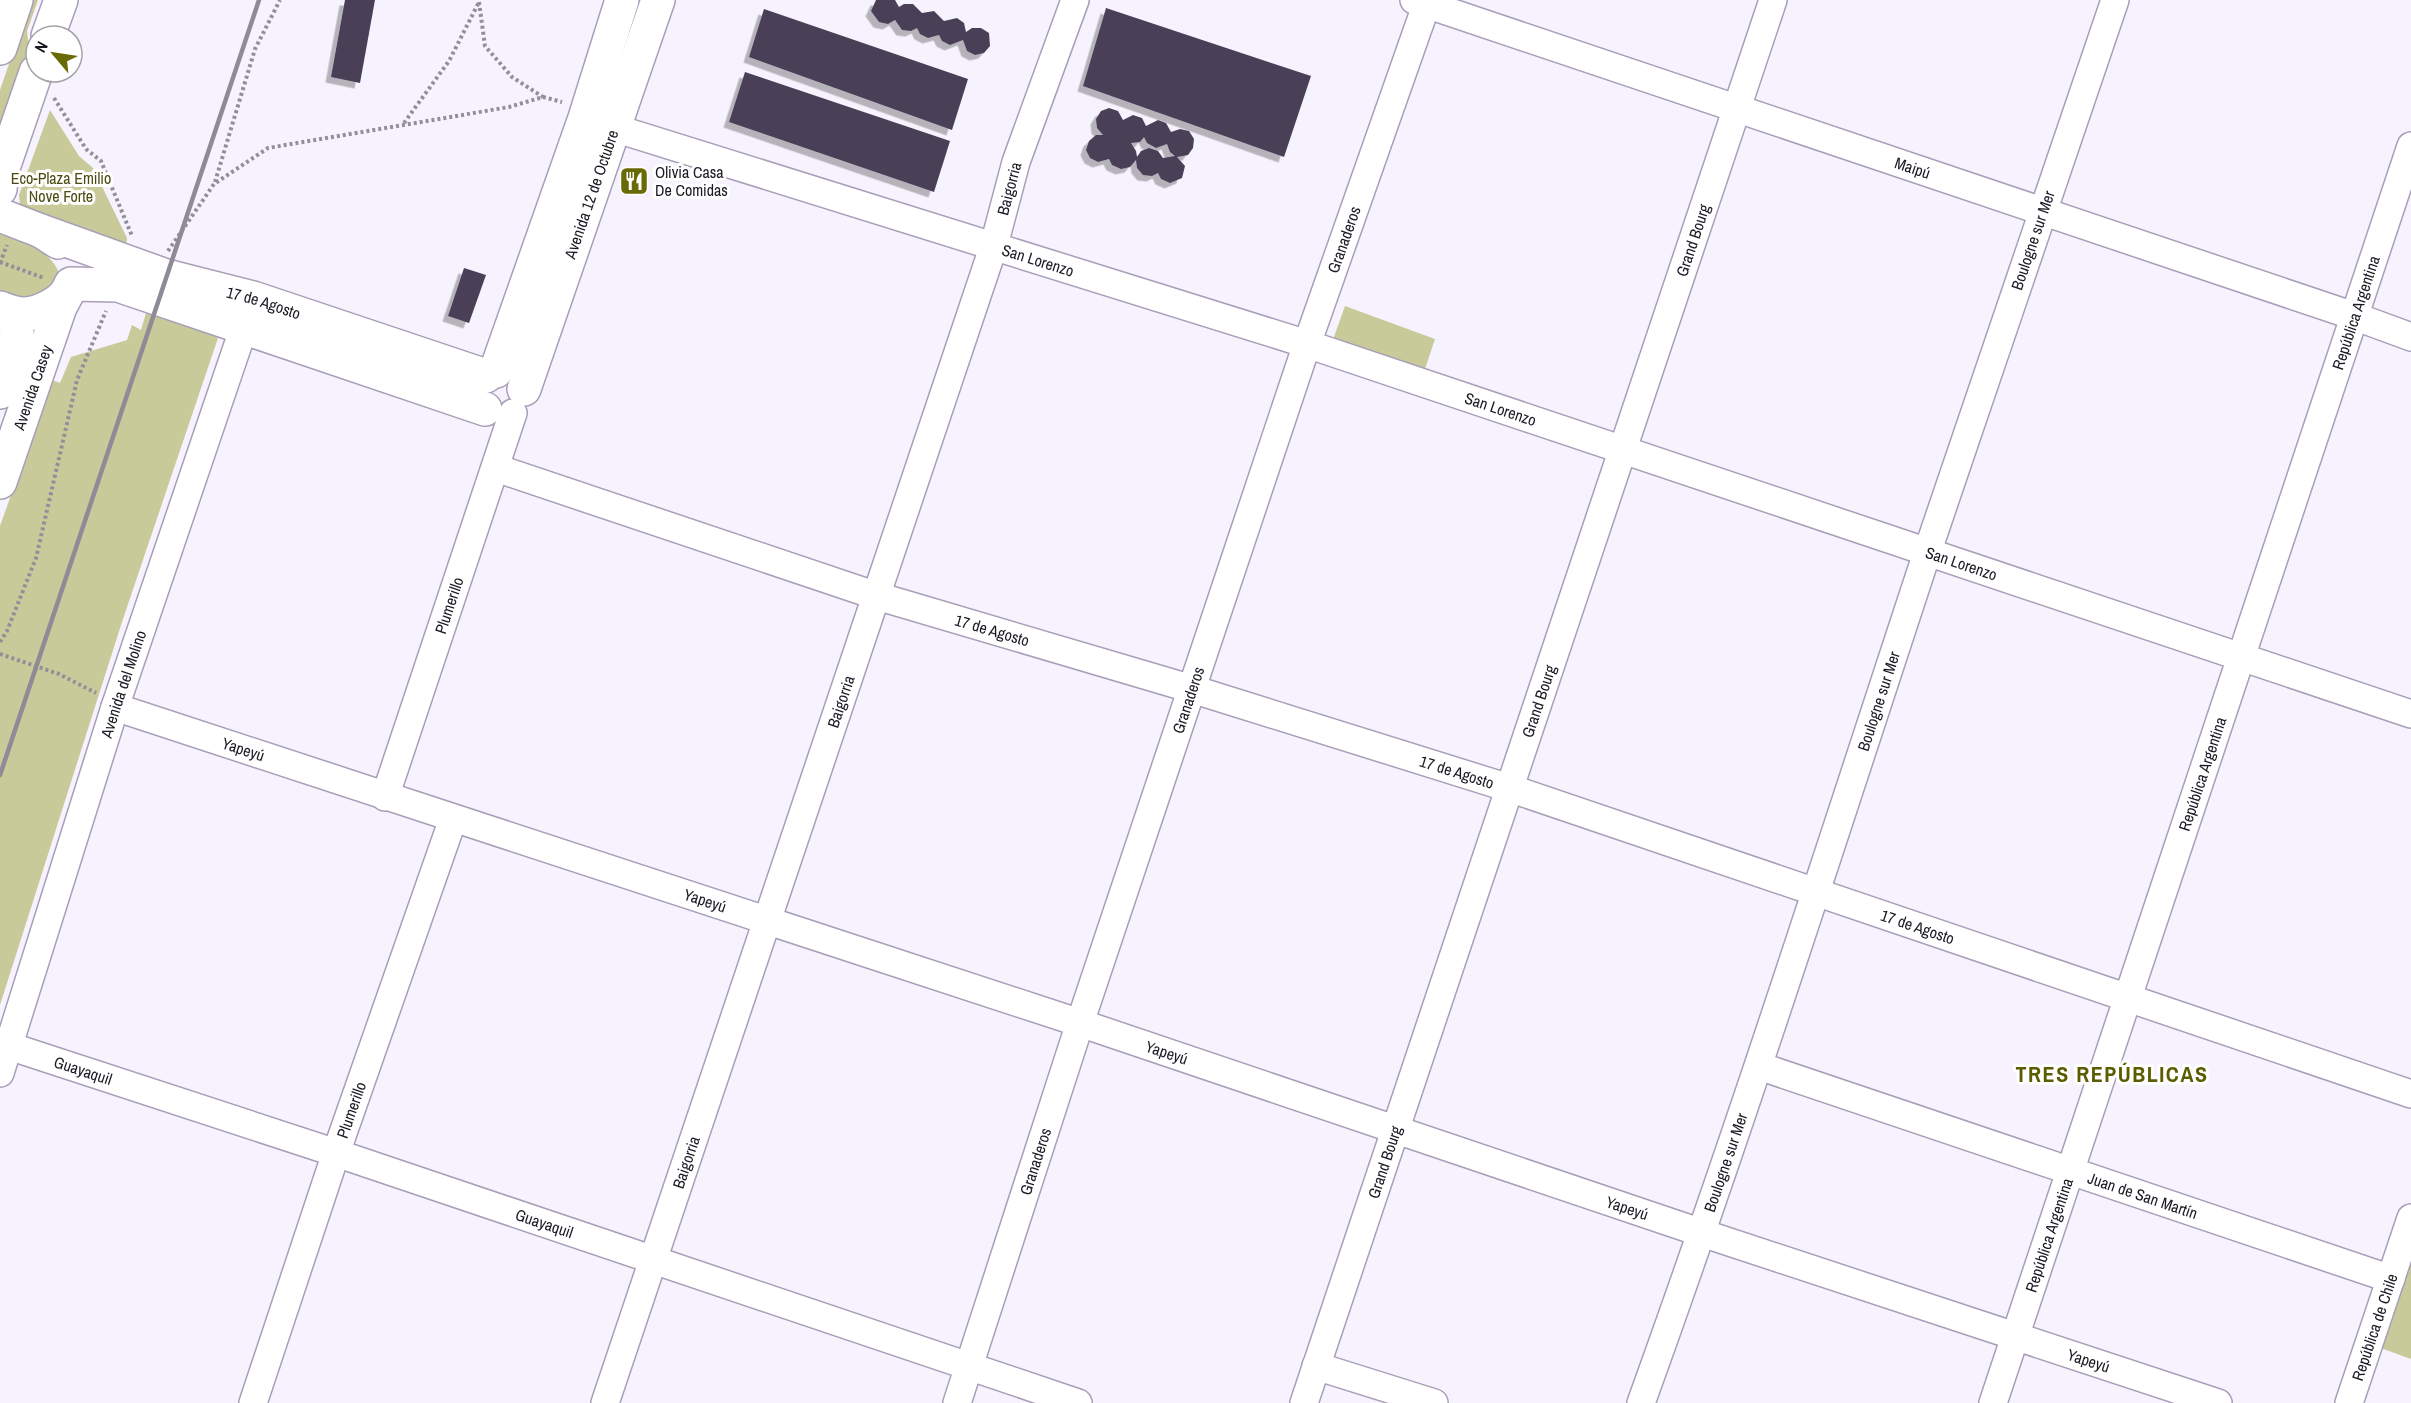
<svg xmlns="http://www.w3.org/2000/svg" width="2411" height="1403" font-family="'Archivo Narrow',sans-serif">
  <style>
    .green { fill: #c8ca9a }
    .building { fill: #4a4158; fill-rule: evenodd; filter: url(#shadow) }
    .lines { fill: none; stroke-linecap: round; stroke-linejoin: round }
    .minor-casing { stroke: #a89eb8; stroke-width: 30 }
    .major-casing { stroke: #a89eb8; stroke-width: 36 }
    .path { stroke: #938f99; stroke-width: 4; stroke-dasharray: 3 3; stroke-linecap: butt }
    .minor { stroke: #fff; stroke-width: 27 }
    .major { stroke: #fff; stroke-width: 33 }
    .rail { stroke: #8f8b96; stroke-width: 4.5 }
    .labels { text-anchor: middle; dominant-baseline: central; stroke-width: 6; stroke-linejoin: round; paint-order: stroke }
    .street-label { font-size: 16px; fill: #1d1923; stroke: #fff }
    .poi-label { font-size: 16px; fill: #1d1923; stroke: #fff; text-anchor: start }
    .park-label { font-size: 16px; fill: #4b4b11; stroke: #fff }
    .district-label { font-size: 22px; font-weight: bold; letter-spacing: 1.5px; fill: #5c5c00; stroke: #fff }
  </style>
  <defs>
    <filter id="shadow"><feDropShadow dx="-5.5" dy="5.5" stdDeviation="0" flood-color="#0004"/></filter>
  </defs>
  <rect width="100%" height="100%" fill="#f7f3fe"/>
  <g class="green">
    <path d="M31,0h7l-11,31 2,17 -29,85v-43z"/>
    <path d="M50,110l29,46 14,12 34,70 -1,11 -100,-38 -6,-6 -1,-10z"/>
    <path d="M0,231c25,10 51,19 61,46l-5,12 -26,10 -30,-4z"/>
    <path d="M149,303l69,35 -96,284 -122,383v-479l52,-146 8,3 11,-26 56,-17 5,-15 9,5z"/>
    <path d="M1345,306l90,33 -14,42 -91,-33z"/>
    <path d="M2411,1245v114l-36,-13z"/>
  </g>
  <g class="building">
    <path d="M345,0h30l-15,83 -29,-6z"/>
    <path d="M876,0h19l4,7 5,-3h9l9,9 12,-2 10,10 13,-3 7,5 2,9 6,-4h9l8,5 1,13 -6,7 -9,2 -8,-4 -4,-11 -13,5 -8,-4 -3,-6 -11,3 -8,-4 -3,-6 -6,3 -9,-1 -7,-10 -7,4 -9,-2 -8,-11z"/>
    <path d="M1106,8l205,68 -27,81 -201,-71z"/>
    <path d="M764,9l204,70 -16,51 -203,-73z"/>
    <path d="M745,72l205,69 -16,51 -205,-70z"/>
    <path d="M1109,108l9,3 5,9 10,-5 9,3 4,8 12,-6 8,3 5,9 9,-3 9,2 5,8 -1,9 -5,7 -11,2 8,9 -3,12 -12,5 -9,-4 -3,-6 -6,3 -9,-1 -6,-7 -1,-8 -6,7 -9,2 -9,-4 -3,-6 -11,3 -8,-4 -4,-8 3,-9 7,-6h7l-6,-7 -1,-9 5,-8zM1144,137l3,6 9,5 11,-4 3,8 5,4 -12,2 -5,-7 -9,-3 -8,3 -4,6 -1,-6 -5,-8 9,-1z"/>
    <path d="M464,268l22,7 -17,48 -21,-7z"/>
  </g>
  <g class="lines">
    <g class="minor-casing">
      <g id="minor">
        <path id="s1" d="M1414,0l940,316 57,21"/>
        <path id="s2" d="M595,122l712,222 1104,370"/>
        <path id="s3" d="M496,468l381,128 315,93 317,99 902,306"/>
        <path id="s4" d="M115,707l965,316 622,210 516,170"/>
        <path id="s5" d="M385,797l128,-384"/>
        <path id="s6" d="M9,1046l327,107 742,250"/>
        <path id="s7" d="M1759,1066l632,213"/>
        <path id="s8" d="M0,1073l115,-366 129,-380"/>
        <path d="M1316,1366l118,37"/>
        <path id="s9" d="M253,1403l83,-250 117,-334"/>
        <path id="s10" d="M605,1403l389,-1158 22,-83 59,-162"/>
        <path id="s11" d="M957,1403l123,-380 227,-679 121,-344"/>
        <path id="s12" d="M1304,1403l469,-1403"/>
        <path id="s13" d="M1641,1403c102,-282 193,-568 287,-853 61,-184 124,-367 187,-550"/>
        <path id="s14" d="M1993,1403l418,-1257"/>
        <path id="s15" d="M2349,1403l62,-185"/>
      </g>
    </g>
    <g class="major-casing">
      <g id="major">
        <path d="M48,36l13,-36"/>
        <path d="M0,48l16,-48"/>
        <path d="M0,189l3,-21 33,-96"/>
        <path d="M0,215l41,16 17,11"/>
        <path id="s16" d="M41,231l125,45 87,22 233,78"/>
        <path d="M71,284l47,1 367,124"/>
        <path d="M0,308c8,3 15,6 24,6 15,0 39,-12 45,-26"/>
        <path d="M496,371l89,-253 37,-118"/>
        <path id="s17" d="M524,389l134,-389"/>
        <path d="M0,392l15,-42 2,-19 -7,-19"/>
        <path id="s18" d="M0,482l60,-175 8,-15"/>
      </g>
    </g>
    <g class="path">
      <path d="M479,2l6,44 27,31 31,20"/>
      <path d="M54,98l32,51 15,12 31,75"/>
      <path d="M404,123l45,-62 30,-59"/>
      <path d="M215,182l40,-133 25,-49"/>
      <path d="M168,251l46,-67 54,-36 241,-41 34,-10 19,5"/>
      <path d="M0,262l44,16"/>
      <path d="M0,263l7,-18"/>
      <path d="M0,642l7,-11 29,-73 41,-178 29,-69"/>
      <path d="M0,654l59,20 37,19"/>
    </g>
    <use href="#minor" class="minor"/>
    <use href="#major" class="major"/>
    <path class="rail" d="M0,775l259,-775"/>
  </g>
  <defs>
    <g id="restaurant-square" transform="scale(1.5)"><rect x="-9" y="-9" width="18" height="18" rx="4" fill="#696905" stroke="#fff"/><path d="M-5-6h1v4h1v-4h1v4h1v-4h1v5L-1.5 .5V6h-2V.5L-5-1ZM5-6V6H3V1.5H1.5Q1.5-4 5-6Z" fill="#fff"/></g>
  </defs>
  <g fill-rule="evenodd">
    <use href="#restaurant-square" x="634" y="181"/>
  </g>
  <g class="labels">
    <g class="street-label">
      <text stroke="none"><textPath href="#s1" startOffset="526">Maipú</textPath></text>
      <text stroke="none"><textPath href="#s10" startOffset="1280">Baigorria</textPath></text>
      <text stroke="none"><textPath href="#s17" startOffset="206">Avenida 12 de Octubre</textPath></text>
      <text stroke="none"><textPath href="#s11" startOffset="1226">Granaderos</textPath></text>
      <text stroke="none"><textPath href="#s12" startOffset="1226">Grand Bourg</textPath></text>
      <text stroke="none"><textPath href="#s13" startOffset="1227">Boulogne sur Mer</textPath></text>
      <text stroke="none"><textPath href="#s2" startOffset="464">San Lorenzo</textPath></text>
      <text stroke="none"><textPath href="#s16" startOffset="234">17 de Agosto</textPath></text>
      <text stroke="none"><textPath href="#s14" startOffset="1149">República Argentina</textPath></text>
      <text stroke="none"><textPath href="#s18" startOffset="100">Avenida Casey</textPath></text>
      <text stroke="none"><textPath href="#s2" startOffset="950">San Lorenzo</textPath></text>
      <text stroke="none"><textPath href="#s2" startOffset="1436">San Lorenzo</textPath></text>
      <text stroke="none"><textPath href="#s5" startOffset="202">Plumerillo</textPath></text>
      <text stroke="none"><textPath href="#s3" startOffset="522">17 de Agosto</textPath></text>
      <text stroke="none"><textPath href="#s8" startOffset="408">Avenida del Molino</textPath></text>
      <text stroke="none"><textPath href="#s11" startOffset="740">Granaderos</textPath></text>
      <text stroke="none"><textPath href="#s10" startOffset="740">Baigorria</textPath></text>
      <text stroke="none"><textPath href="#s12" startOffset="740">Grand Bourg</textPath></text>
      <text stroke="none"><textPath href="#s13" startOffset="741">Boulogne sur Mer</textPath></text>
      <text stroke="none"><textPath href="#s4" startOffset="135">Yapeyú</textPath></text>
      <text stroke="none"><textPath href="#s3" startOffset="1008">17 de Agosto</textPath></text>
      <text stroke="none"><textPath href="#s14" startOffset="663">República Argentina</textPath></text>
      <text stroke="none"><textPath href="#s4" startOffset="621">Yapeyú</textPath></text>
      <text stroke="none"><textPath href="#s3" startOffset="1494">17 de Agosto</textPath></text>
      <text stroke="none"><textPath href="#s4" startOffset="1107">Yapeyú</textPath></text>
      <text stroke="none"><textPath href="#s6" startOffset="78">Guayaquil</textPath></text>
      <text stroke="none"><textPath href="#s9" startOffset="309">Plumerillo</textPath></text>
      <text stroke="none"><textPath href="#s11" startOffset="254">Granaderos</textPath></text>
      <text stroke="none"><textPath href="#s10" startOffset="254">Baigorria</textPath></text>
      <text stroke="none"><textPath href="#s12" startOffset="254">Grand Bourg</textPath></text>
      <text stroke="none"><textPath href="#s13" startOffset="255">Boulogne sur Mer</textPath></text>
      <text stroke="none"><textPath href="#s7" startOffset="405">Juan de San Martín</textPath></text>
      <text stroke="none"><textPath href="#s4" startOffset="1593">Yapeyú</textPath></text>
      <text stroke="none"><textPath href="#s6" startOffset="564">Guayaquil</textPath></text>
      <text stroke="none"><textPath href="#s14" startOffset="177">República Argentina</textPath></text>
      <text stroke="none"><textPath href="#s15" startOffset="80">República de Chile</textPath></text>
      <text stroke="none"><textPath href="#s4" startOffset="2079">Yapeyú</textPath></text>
    </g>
    <g class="poi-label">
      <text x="655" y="172">Olivia Casa<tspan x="655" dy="18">De Comidas</tspan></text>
    </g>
    <g class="park-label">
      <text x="61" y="178">Eco-Plaza Emilio<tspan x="61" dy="18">Nove Forte</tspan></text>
    </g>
    <g class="district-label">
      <text x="2112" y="1074">TRES REPÚBLICAS</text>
    </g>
  </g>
  <g transform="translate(54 54) rotate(299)"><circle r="28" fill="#ffffff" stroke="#a5a3a7" stroke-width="1.5"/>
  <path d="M0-4.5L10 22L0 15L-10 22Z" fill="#696905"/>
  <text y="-9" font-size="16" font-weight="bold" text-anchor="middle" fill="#1d1923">N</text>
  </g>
</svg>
